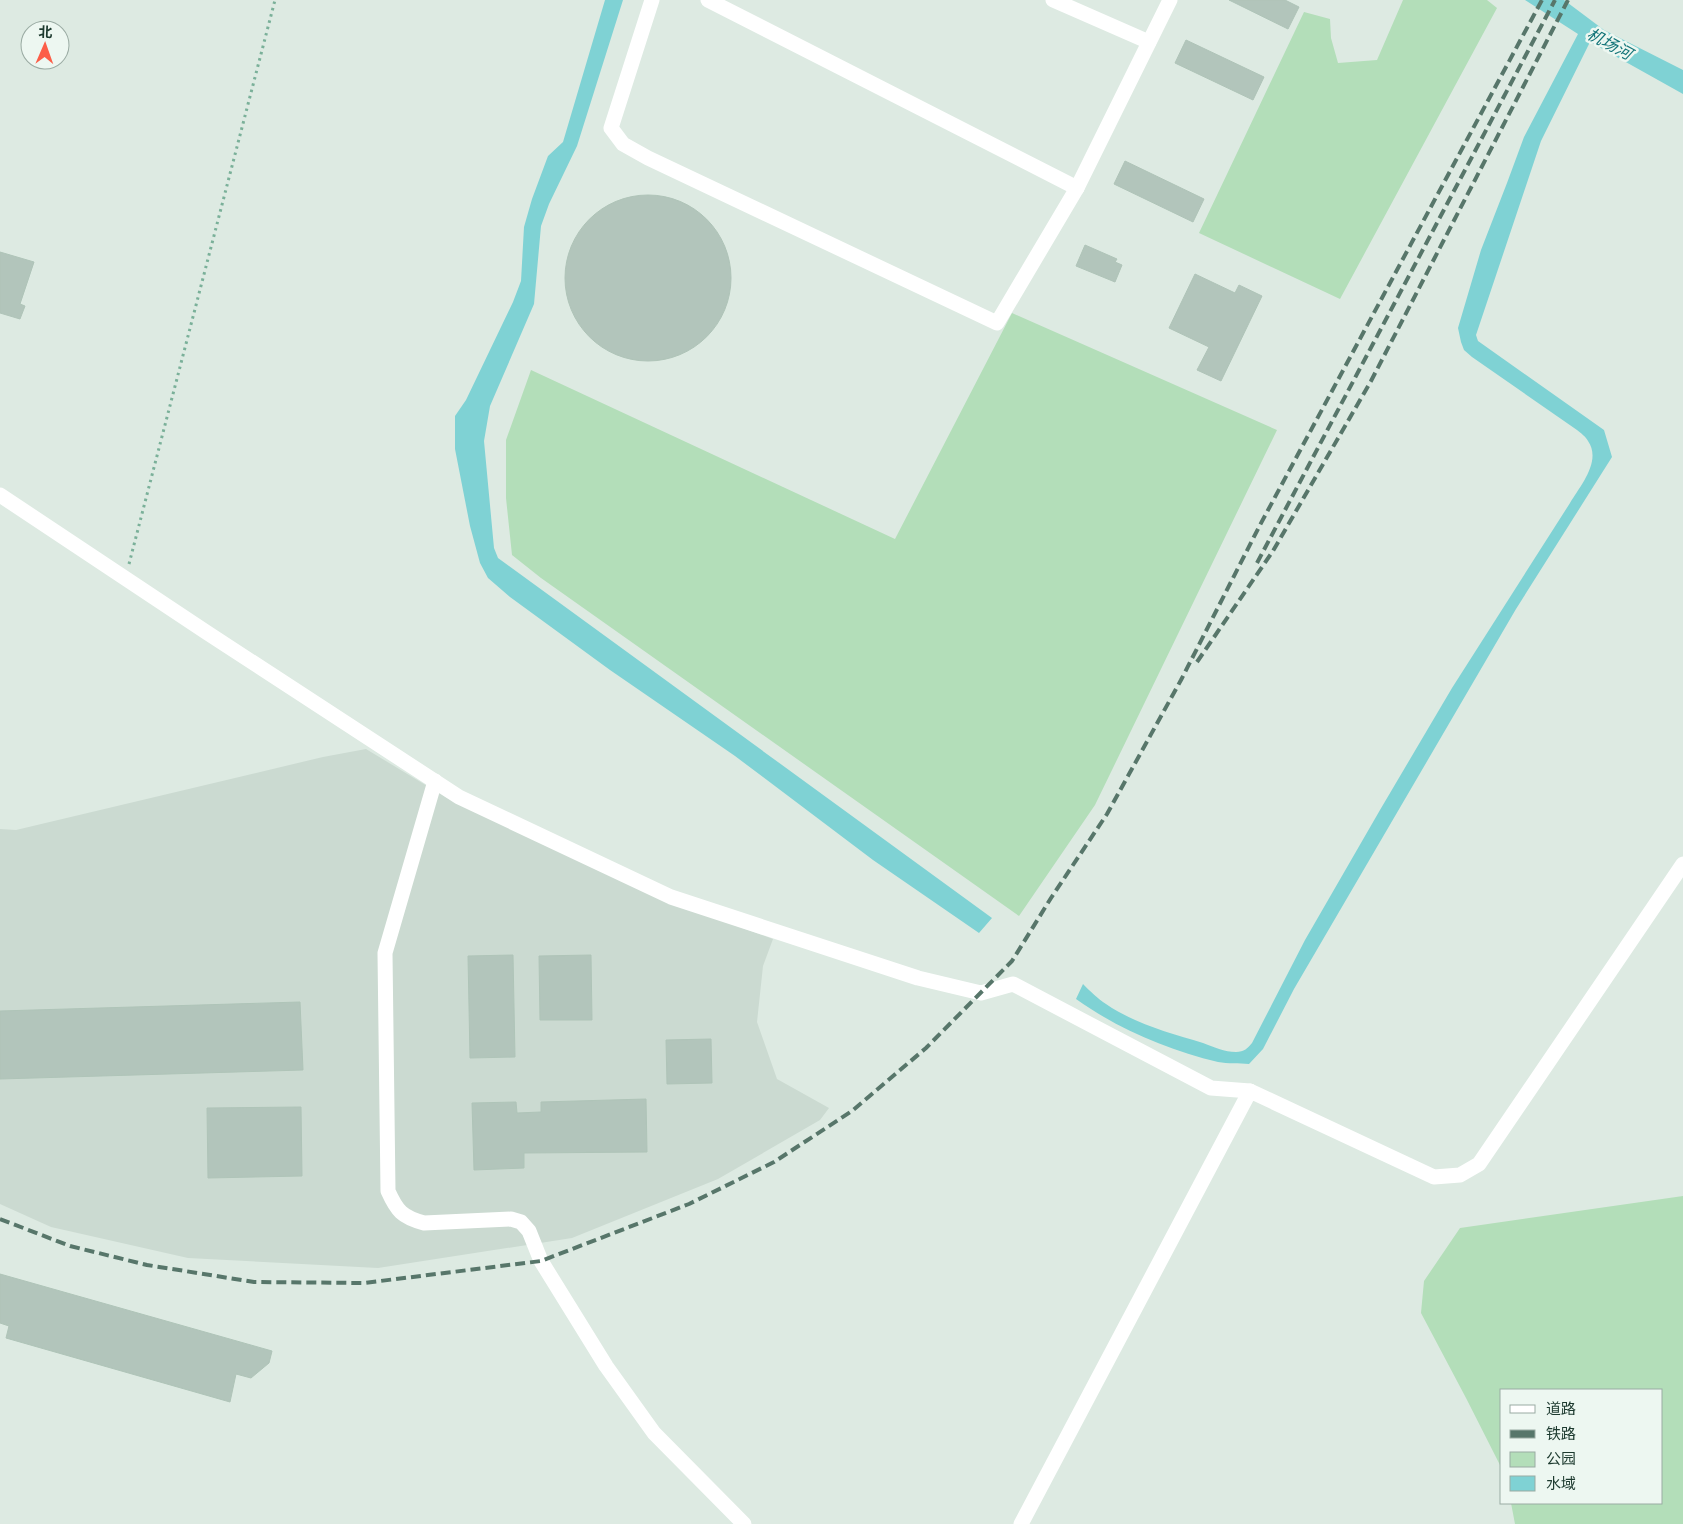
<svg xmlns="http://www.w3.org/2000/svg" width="1683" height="1524" font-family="'Exo 2','Noto Sans SC',sans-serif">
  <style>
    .built { fill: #cbdad1 }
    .green { fill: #b3deb9 }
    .water { fill: #7fd2d4 }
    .building { fill: #b2c5bb; stroke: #afc4b8 }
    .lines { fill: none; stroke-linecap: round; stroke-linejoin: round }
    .path { stroke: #7ab099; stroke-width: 3; stroke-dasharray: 2.5 4; stroke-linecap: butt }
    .street { stroke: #fff; stroke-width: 15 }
    .rail { stroke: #57766a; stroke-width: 4; stroke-dasharray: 10 5; stroke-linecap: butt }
    .labels { text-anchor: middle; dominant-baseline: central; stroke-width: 5; stroke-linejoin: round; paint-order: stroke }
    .water-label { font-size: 16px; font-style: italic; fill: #147579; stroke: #edf7f1 }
  </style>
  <rect width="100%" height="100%" fill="#ddeae2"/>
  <path class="built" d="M366,749l81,49 206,97 120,44 -10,27 -6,56 20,57 52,29 -9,12 -102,59 -146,59 -194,30 -190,-10 -137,-31 -51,-23v-375l16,1 307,-73z"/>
  <g class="green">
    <path d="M1403,0h84l10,8 -157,291 -141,-66 105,-221 26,7 1,19 7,25 39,-3z"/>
    <path d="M1012,313l265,117 -182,375 -76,111 -478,-338 -29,-23 -6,-57v-58l25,-70 364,169z"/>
    <path d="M1683,1196v328h-168l-4,-21h151v-113h-160v79l-36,-71 -45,-85 3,-32 36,-53z"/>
  </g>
  <g class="water">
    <path d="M605,0h18l-46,146 -28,58 -8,22 -7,78 -44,102 -6,35 10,107 4,10 494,360 -13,15 -106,-73 -138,-104 -125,-86 -100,-73 -22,-19 -8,-15 -10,-37 -15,-77v-33l11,-16 47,-98 8,-21 3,-54 8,-28 16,-43 15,-14z"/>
    <path d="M1525,0h39l40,30 79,40v24l-93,-52 -49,99 -65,194 2,6 126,89 8,27 -96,152 -222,380 -31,60 -14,15c-10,-1 -21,0 -31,-2 -50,-12 -100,-33 -142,-63l7,-15c7,7 15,15 23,20 29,20 64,29 97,39 10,4 22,9 33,9 8,0 12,-4 16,-9l53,-103 75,-130 72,-122 118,-185c10,-17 32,-42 18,-62 -2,-4 -7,-8 -11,-11l-105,-73 -8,-7 -3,-8 -3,-14 23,-78 26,-67 17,-46 54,-103z"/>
  </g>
  <g class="building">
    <path d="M1229,0h56l14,7 -11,22z"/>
    <path d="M1186,40l78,37 -11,23 -78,-37z"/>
    <path d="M1125,161l79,38 -11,23 -79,-38z"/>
    <circle cx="648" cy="278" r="83"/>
    <path d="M1085,245l32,14 -2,3 7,3 -7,17 -39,-16z"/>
    <path d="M0,252l34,10 -14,42 5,2 -5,13 -20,-6z"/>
    <path d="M1195,274l40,19 4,-8 23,11 -41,85 -24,-11 12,-23 -40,-19z"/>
    <path d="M513,955l2,102 -45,1 -2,-102z"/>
    <path d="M591,955l1,65h-52l-1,-64z"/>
    <path d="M300,1002l3,68 -303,9v-68z"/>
    <path d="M711,1039l1,44 -45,1 -1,-44z"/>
    <path d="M646,1099l1,53 -123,1v15l-50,2 -2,-67 44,-1 1,11 24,-1v-10z"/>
    <path d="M301,1107l1,69 -94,2 -1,-70z"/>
    <path d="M0,1274l272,77 -3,12 -18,15 -15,-4 -6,28 -224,-64 3,-12 -9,-3z"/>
  </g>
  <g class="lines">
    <path class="path" d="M129,564l146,-564"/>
    <g class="street">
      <path d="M652,0l-41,128 12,16 25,14 349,165 80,-135 93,-188"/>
      <path d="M708,0l369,188"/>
      <path d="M1053,0l96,42"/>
      <path d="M0,495l206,137 253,165 212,100 247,81 63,15 32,-9 198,104 39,3"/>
      <path d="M435,781l-50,172 3,238c9,20 14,26 36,32l87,-4 10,3 8,9 12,30 65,105 48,67 90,91"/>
      <path d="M1021,1524l229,-433 184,86 26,-2 19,-11 204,-300"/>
    </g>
    <g class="rail">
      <path d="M1257,563l298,-563"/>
      <path d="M1197,662l76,-111 98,-170 197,-381"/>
      <path d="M0,1219l70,27 77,19 107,17 110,1 177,-22 148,-57 85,-42 78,-51 74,-63 86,-87 39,-63 56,-84 74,-134 79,-155 282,-525"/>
    </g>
  </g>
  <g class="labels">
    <g class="water-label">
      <text transform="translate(1610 43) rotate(28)">机场河</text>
    </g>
  </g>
  <rect x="1500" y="1389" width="162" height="115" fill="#edf7f1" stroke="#9aaba3"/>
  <rect x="1510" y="1405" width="25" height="8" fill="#ffffff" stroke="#9aaba3"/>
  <text x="1546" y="1414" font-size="15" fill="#1d3a2f">道路</text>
  <rect x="1510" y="1430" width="25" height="8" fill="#57766a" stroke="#9aaba3"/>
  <text x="1546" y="1439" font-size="15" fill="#1d3a2f">铁路</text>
  <rect x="1510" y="1452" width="25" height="15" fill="#b3deb9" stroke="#9aaba3"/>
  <text x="1546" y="1464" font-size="15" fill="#1d3a2f">公园</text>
  <rect x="1510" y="1476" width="25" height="15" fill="#7fd2d4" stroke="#9aaba3"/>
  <text x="1546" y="1489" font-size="15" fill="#1d3a2f">水域</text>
  <g transform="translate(45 45) rotate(2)"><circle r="24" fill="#edf7f1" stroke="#9aaba3"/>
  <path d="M0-4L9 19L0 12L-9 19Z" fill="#fc5e48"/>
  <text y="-8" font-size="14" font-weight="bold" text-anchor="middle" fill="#1d3a2f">北</text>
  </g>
</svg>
